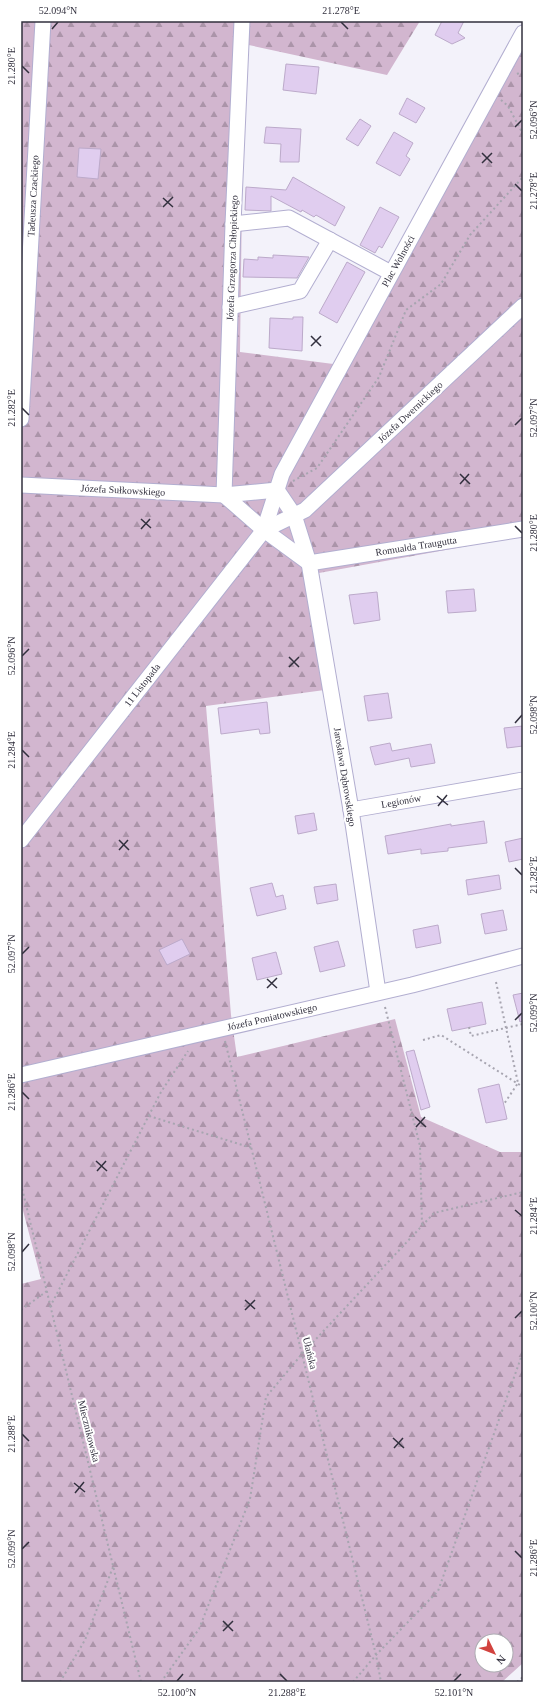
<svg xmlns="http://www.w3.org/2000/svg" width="544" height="1703" font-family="'Times New Roman',serif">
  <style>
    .forest { fill: url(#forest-firs); fill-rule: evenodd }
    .building { fill: #e0cdef; stroke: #bcaaca }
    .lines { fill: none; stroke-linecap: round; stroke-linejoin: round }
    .minor-casing { stroke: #b2aed0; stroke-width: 17 }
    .path { stroke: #a7a5b0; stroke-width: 2; stroke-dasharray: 2 3; stroke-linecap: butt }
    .minor { stroke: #fff; stroke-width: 15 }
    .ticks { fill: none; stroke: #32303e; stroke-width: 1.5 }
    .labels { text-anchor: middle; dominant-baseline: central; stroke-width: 4; stroke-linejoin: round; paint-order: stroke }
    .street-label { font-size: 10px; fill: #32303e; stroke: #fff }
    .neatline { fill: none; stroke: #32303e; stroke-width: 1.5 }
    .ticks-label { font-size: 10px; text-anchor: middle; fill: #32303e }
  </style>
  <defs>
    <pattern id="forest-firs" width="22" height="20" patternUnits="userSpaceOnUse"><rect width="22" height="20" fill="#d2b6cf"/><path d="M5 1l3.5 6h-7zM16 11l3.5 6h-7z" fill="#ab94a9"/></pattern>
  </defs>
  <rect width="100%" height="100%" fill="#f3f2fa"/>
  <path class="forest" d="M21,21h399l-33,54 -143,-31 -4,308 101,13 182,-332v503l-204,37 13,116 -126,17 25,309 6,42 158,-38 26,98 79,35h23v511l-21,19h-481v-398l20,-5 -20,-76zM482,1641h24v24h-24z"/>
  <g class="building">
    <path d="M442,21h22l-6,12 7,5 -13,6 -17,-9z"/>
    <path d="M286,64l33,3 -3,27 -33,-4z"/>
    <path d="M407,98l18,10 -9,15 -17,-9z"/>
    <path d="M360,119l11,7 -13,20 -12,-7z"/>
    <path d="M266,127l35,2 -2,33h-19l1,-18 -17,-1z"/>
    <path d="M394,132l19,11 -7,13 4,3 -10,17 -24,-13z"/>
    <path d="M79,148l22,1 -3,30 -21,-2z"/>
    <path d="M293,177l52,30 -10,19 -19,-11 -2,2 -12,-7 -1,2 -30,-16v15l-26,-1 1,-23 40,3z"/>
    <path d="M380,207l19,10 -17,31 -3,-2 -4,7 -15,-8z"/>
    <path d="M273,255l36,2 -12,21 -54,-1 1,-18 14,1v-3l15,1z"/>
    <path d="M347,262l18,10 -28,51 -18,-10z"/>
    <path d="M293,317h10l-1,34 -33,-3 1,-30 23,1z"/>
    <path d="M474,589l2,22 -28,2 -2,-22z"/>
    <path d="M377,592l3,28 -26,4 -5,-29z"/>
    <path d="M388,693l4,25 -24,3 -4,-25z"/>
    <path d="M267,702l3,31 -10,1 -1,-5 -38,5 -3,-26z"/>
    <path d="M523,726v20l-16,2 -3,-20z"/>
    <path d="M390,743l2,8 39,-7 4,19 -24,4 -2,-9 -34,7 -5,-18z"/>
    <path d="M314,813l3,17 -19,4 -3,-18z"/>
    <path d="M484,821l3,22 -39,5v3l-10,1 -17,2v-5l-33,5 -3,-18 66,-12v2z"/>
    <path d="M523,838v21l-14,3 -4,-20z"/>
    <path d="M499,875l2,14 -33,6 -2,-15z"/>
    <path d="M272,883l4,14 7,-2 3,14 -29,7 -7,-28z"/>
    <path d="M336,884l2,16 -21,4 -3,-17z"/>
    <path d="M503,910l4,20 -22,4 -4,-20z"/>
    <path d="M438,925l3,18 -25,5 -3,-18z"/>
    <path d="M182,939l8,15 -23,11 -8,-15z"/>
    <path d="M338,941l7,25 -25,6 -6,-25z"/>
    <path d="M276,952l6,22 -25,6 -5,-22z"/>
    <path d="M523,993v28l-3,1 -7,-27z"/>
    <path d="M482,1002l4,22 -34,7 -5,-22z"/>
    <path d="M414,1050l16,57 -9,3 -15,-58z"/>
    <path d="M499,1084l8,35 -21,4 -8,-34z"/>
  </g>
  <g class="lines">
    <g class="minor-casing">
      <g id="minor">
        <path d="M233,224l56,-6 102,55"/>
        <path d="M230,307l70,-16 30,-51"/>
        <path d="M21,419l22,-398"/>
        <path d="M21,485l203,10 53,-5"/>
        <path d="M277,490l17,25 15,48 42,247 27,182"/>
        <path d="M224,495l9,-271 9,-203"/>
        <path d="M224,495l40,35 45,33 214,-34"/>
        <path d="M264,530l41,-20 218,-204"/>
        <path d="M351,810l172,-30"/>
        <path d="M21,840l243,-310 18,-56 241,-441"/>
        <path d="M21,1075l391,-90 111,-29"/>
      </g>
    </g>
    <g class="path">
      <path d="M517,74l6,-3"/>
      <path d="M501,100l7,6 15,28"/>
      <path d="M293,481l24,-13 62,-91 27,-67 35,-26 29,-49 53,-58"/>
      <path d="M496,982l22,101 -14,21"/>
      <path d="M385,1007l35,139 2,79"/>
      <path d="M469,1027l2,9 52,-12"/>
      <path d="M423,1040l18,-5 82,52"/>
      <path d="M225,1041l151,614 5,27"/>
      <path d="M149,1116l103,32"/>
      <path d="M21,1184l120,498"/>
      <path d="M50,1307l111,-215 27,-41"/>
      <path d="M21,1310l26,-19"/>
      <path d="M60,1682l25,-42 28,-73"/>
      <path d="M161,1682l38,-53 51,-130 16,-102 36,-43 132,-141 89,-21"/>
      <path d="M353,1682l23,-27 62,-64 85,-239"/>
      <path d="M517,1682l6,-5"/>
    </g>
    <use href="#minor" class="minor"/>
  </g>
  <path class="ticks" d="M341,22l7,7M52,29l6,-7M22,66l7,7M515,127l7,-7M482,153l10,10M482,163l10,-10M515,184l7,7M163,198l10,9M163,207l10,-10M311,336l10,10M311,346l10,-10M22,408l7,7M515,425l7,-7M460,474l10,10M460,484l9,-10M141,519l10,9M515,526l7,7M141,529l9,-10M22,656l7,-7M289,657l10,10M289,667l10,-10M515,723l7,-8M22,750l7,7M437,796l11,9M438,806l9,-11M119,840l10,10M119,850l9,-10M515,868l7,7M22,954l7,-7M267,979l10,9M267,988l10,-10M515,1020l7,-7M22,1092l7,7M415,1117l11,10M416,1127l9,-10M96,1161l11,10M97,1171l9,-10M515,1210l7,6M22,1252l7,-8M245,1300l10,9M245,1310l10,-10M515,1318l7,-7M22,1434l7,7M393,1438l11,10M394,1448l9,-10M74,1483l11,9M75,1493l9,-11M22,1549l7,-7M515,1551l7,7M223,1621l10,10M223,1631l10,-10M280,1674l7,7M177,1681l6,-7M454,1681l7,-7"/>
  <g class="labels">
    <g class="street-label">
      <text transform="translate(33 196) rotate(-87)">Tadeusza Czackiego</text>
      <text transform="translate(232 258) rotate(-88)">Józefa Grzegorza Chłopickiego</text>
      <text transform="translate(398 261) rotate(-61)">Plac Wolności</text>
      <text transform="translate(410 412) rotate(-43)">Józefa Dwernickiego</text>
      <text transform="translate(123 490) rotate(3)">Józefa Sułkowskiego</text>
      <text transform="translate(416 546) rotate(-9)">Romualda Traugutta</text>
      <text transform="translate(142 685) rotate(-52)">11 Listopada</text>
      <text transform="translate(345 777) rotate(81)">Jarosława Dąbrowskiego</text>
      <text transform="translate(401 801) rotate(-10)">Legionów</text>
      <text transform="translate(272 1017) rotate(-13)">Józefa Poniatowskiego</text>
      <text transform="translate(310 1353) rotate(76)">Ułańska</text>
      <text transform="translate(89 1431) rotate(76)">Miecznikowska</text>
    </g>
  </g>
  <rect width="544" height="1703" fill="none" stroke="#ffffff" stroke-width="44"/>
  <g transform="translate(494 1653) rotate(133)"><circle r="19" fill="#ffffff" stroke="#adacb2"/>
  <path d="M0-3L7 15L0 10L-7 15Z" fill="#d2433f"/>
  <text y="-6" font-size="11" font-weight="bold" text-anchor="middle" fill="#32303e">N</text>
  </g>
  <rect x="22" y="22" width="500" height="1659" class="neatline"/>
  <g class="ticks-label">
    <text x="58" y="14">52.094°N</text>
    <text x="341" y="14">21.278°E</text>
    <text transform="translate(11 66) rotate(-90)" y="4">21.280°E</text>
    <text transform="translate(533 120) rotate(-90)" y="4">52.096°N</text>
    <text transform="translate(533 191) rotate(-90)" y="4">21.278°E</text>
    <text transform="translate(11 408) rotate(-90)" y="4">21.282°E</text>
    <text transform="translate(533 418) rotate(-90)" y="4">52.097°N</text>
    <text transform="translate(533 533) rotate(-90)" y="4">21.280°E</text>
    <text transform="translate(11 656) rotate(-90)" y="4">52.096°N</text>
    <text transform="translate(533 715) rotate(-90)" y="4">52.098°N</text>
    <text transform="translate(11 750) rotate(-90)" y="4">21.284°E</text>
    <text transform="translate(533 875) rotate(-90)" y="4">21.282°E</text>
    <text transform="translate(11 954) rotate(-90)" y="4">52.097°N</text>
    <text transform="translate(533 1013) rotate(-90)" y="4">52.099°N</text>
    <text transform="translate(11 1092) rotate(-90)" y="4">21.286°E</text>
    <text transform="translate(533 1216) rotate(-90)" y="4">21.284°E</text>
    <text transform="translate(11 1252) rotate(-90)" y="4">52.098°N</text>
    <text transform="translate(533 1311) rotate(-90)" y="4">52.100°N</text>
    <text transform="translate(11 1434) rotate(-90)" y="4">21.288°E</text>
    <text transform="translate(11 1549) rotate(-90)" y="4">52.099°N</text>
    <text transform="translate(533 1558) rotate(-90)" y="4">21.286°E</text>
    <text x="177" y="1696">52.100°N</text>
    <text x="287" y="1696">21.288°E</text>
    <text x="454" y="1696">52.101°N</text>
  </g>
</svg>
